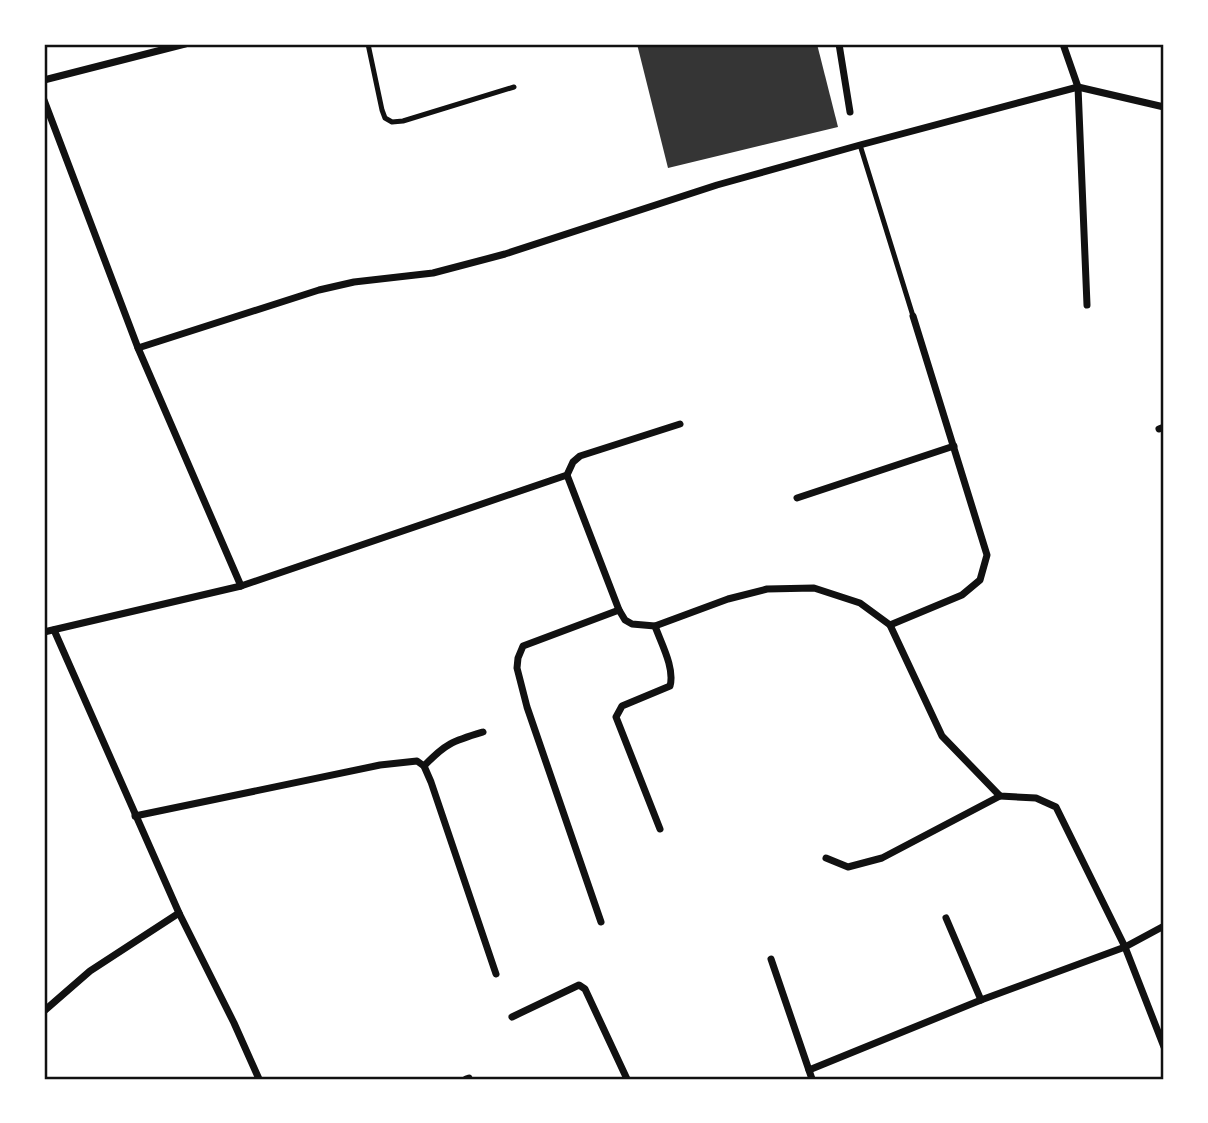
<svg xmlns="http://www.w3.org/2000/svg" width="1208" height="1123" font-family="Commissioner,sans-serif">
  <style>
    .building { fill: #353535 }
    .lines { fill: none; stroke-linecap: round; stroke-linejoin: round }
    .service { stroke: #111; stroke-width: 5 }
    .minor { stroke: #111; stroke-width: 7 }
    .neatline { fill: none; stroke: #111; stroke-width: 2.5 }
  </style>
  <rect width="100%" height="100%" fill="#fff"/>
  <path class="building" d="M637,44h180l21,83 -170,41z"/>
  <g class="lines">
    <g class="service">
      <path d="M368,44l14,66 3,8 7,4 11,-1 111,-34"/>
      <path d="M860,145l53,171"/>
    </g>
    <g class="minor">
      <path d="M839,44l11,68"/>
      <path d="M1063,44l15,43 9,218"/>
      <path d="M44,80l141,-36"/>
      <path d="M44,100l94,248 103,238"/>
      <path d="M138,348l181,-58 35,-8 79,-9 72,-19 212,-69 143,-40 218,-58 86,20"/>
      <path d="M1159,429l5,-2"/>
      <path d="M567,475l52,135 6,10 7,4 23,2 73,-27 39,-10 47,-1 46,15 30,22 52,111 58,60 36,2 20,9 69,140 39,100"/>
      <path d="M797,498l157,-52"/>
      <path d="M890,625l72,-30 18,-15 7,-25 -74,-239"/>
      <path d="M655,626c6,17 20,42 15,60l-48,20 -6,11 44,112"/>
      <path d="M54,630l125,283 55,110 25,56"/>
      <path d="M44,632l197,-46 326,-111 6,-13 7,-6 100,-32"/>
      <path d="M424,766c22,-23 29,-25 59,-34"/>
      <path d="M135,816l245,-51 37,-4 7,5 7,16 65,192"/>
      <path d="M826,858l22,9 34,-9 118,-62"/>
      <path d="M946,918l35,82"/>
      <path d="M601,922l-74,-215 -10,-39 1,-10 5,-12 96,-36"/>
      <path d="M771,959l41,120"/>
      <path d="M44,1011l46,-40 89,-58"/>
      <path d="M512,1017l67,-32 6,4 42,90"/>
      <path d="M809,1070l172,-70 144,-53 39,-21"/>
      <path d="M466,1079l3,-1"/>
    </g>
  </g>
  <rect width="1208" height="1123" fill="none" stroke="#ffffff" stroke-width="91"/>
  <rect x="46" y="46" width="1116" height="1032" class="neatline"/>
</svg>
